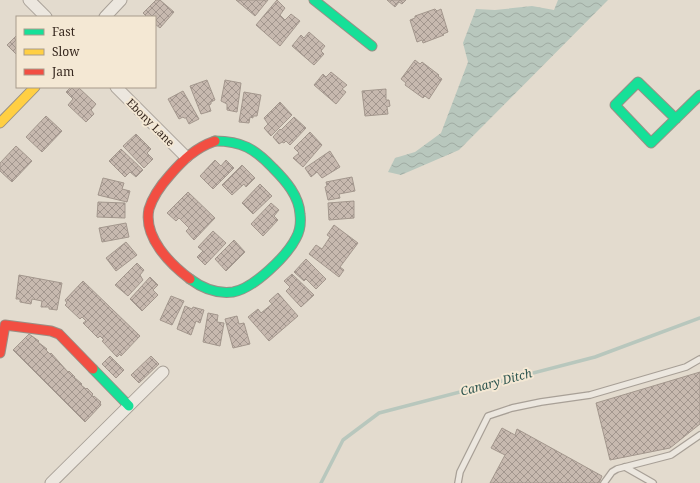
<svg xmlns="http://www.w3.org/2000/svg" width="700" height="483" font-family="'Noto Serif',serif">
  <style>
    .water { fill: url(#water-waves) }
    .lines { fill: none; stroke-linecap: round; stroke-linejoin: round }
    .stream { stroke: #b8c7bd; stroke-width: 3.5 }
    .building { fill: url(#building-cross-hatch); stroke: #a3978d }
    .lane-casing { stroke: #a8a097; stroke-width: 8 }
    .street-casing { stroke: #a8a097; stroke-width: 13 }
    .fast-casing { stroke: #989086; stroke-width: 11 }
    .slow-casing { stroke: #989086; stroke-width: 11 }
    .jam-casing { stroke: #989086; stroke-width: 11 }
    .lane { stroke: #ece7df; stroke-width: 5.5 }
    .street { stroke: #ece7df; stroke-width: 11 }
    .fast { stroke: #16e098; stroke-width: 9 }
    .slow { stroke: #ffcf43; stroke-width: 9 }
    .jam { stroke: #f24e42; stroke-width: 9 }
    .labels { text-anchor: middle; dominant-baseline: central; stroke-width: 4; stroke-linejoin: round; paint-order: stroke }
    .street-label { font-size: 11px; fill: #37281f; stroke: #f4e8d4 }
    .water-label { font-size: 12px; font-style: italic; fill: #2f5650; stroke: #f4e8d4 }
  </style>
  <defs>
    <pattern id="water-waves" width="16" height="10" patternUnits="userSpaceOnUse"><rect width="16" height="10" fill="#b8c7bd"/><path d="M0 5q4-4 8 0t8 0" fill="none" stroke="#9faba2"/></pattern>
    <pattern id="building-cross-hatch" width="8" height="8" patternUnits="userSpaceOnUse"><rect width="8" height="8" fill="#c7b9af"/><path d="M0 0l8 8M0 8l8-8" fill="none" stroke="#a2968e"/></pattern>
  </defs>
  <rect width="100%" height="100%" fill="#e3dbce"/>
  <path class="water" d="M558,0h50l-149,150 -58,25 -13,-3 7,-14 20,-6 26,-19 27,-71 -5,-19 13,-34 19,1 37,-4 22,4z"/>
  <g class="lines">
    <path class="stream" d="M321,483l22,-43 36,-27 216,-56 105,-39"/>
  </g>
  <g class="building">
    <path d="M156,0h4l14,12 -14,16 -5,-4v-7h-8l-4,-4z"/>
    <path d="M236,0h32l-13,16z"/>
    <path d="M277,0l8,8 -5,7 5,5 6,-6 9,7 -20,25 -24,-21z"/>
    <path d="M387,0h19l-4,4 -3,-2 -4,5z"/>
    <path d="M435,9l2,2 4,-2 7,23 -5,2 1,1 -21,8 -1,-3 -5,2 -7,-22 5,-2v-2z"/>
    <path d="M309,32l16,14 -4,5 3,3 -10,11 -22,-19 9,-11 3,3z"/>
    <path d="M17,35v20l-10,-10z"/>
    <path d="M415,60l5,4 2,-2 17,13 -1,1 4,3 -13,20 -4,-3 -2,2 -18,-13 1,-2 -5,-4z"/>
    <path d="M331,72l16,13 -5,4 4,3 -10,12 -22,-19 9,-11 3,3z"/>
    <path d="M207,80l8,20 -4,2v2l-2,1 2,6 -10,3 -11,-28z"/>
    <path d="M225,80l16,3 -4,29 -10,-2v-6l-6,-3z"/>
    <path d="M71,87h7l18,17 -5,6 3,4 -8,8 -18,-17 5,-6 -7,-7z"/>
    <path d="M386,89v11h3l1,6 -3,1 1,7 -23,2 -3,-25z"/>
    <path d="M183,91l16,28 -10,5 -3,-6h-2l-1,-1 -4,2 -11,-20z"/>
    <path d="M244,92l17,3 -4,21h-4v2l-3,-1 -1,6 -10,-1z"/>
    <path d="M280,102l12,13 -21,21 -7,-8 4,-4 -4,-6z"/>
    <path d="M46,116l16,15 -20,21 -16,-15z"/>
    <path d="M294,117l12,11 -16,17 -4,-4 -2,2 -2,-1 -3,2 -6,-7 7,-8 1,1z"/>
    <path d="M310,132l12,13 -19,22 -10,-9 6,-5 -5,-5z"/>
    <path d="M136,134l15,15 -4,4 6,6 -9,9 -21,-22z"/>
    <path d="M16,146l16,15 -20,21 -12,-11v-8z"/>
    <path d="M121,149l22,21 -7,7 -6,-5 -5,5 -16,-16z"/>
    <path d="M330,151l10,16 -18,11 -5,-6 -6,5 -6,-9z"/>
    <path d="M215,160l6,6 5,-6 8,8 -21,21 -13,-13z"/>
    <path d="M242,165l13,13 -9,9 -2,-3 -12,11 -10,-10z"/>
    <path d="M352,177l3,14 -16,3 1,4 -12,2 -3,-13 2,-1 -1,-4z"/>
    <path d="M103,178l21,5 -2,6 8,2 -3,11 -29,-7z"/>
    <path d="M260,184l12,12 -19,18 -11,-11z"/>
    <path d="M188,192l27,26 -21,22 -8,-9 3,-3 -10,-10 -3,3 -9,-8z"/>
    <path d="M354,201v17l-25,2 -1,-17z"/>
    <path d="M98,202l27,1v15l-28,-1z"/>
    <path d="M271,203l8,7 -5,6 4,4 -15,16 -12,-12z"/>
    <path d="M126,223l3,14 -27,5 -3,-14z"/>
    <path d="M334,225l24,18 -18,24 4,3 -5,7 -30,-23 7,-9 6,4 8,-12 -3,-2z"/>
    <path d="M213,231l13,12 -21,22 -8,-8 6,-6 -5,-4z"/>
    <path d="M234,240l11,12 -19,19 -11,-12z"/>
    <path d="M126,242l11,13 -21,16 -10,-13z"/>
    <path d="M306,259l20,20 -10,10 -10,-10 -2,2 -10,-9z"/>
    <path d="M137,263l7,7 -4,5 3,5 -15,16 -13,-11z"/>
    <path d="M292,274l22,21 -13,12 -15,-16 4,-4 -6,-6z"/>
    <path d="M19,275l43,8 -5,27 -8,-1v-2h-8l1,-6 -10,-2 -1,5 -11,-2v-3h-4z"/>
    <path d="M150,277l8,8 -5,5 5,5 -16,16 -12,-12z"/>
    <path d="M83,281l57,55 -19,20 -1,-2 -3,3 -15,-16 2,-1 -4,-4 -2,2 -15,-15 3,-2 -4,-4 -2,2 -15,-14 2,-2 -2,-3z"/>
    <path d="M278,293l20,23 -29,25 -21,-24 10,-8 3,4 11,-9 -3,-3z"/>
    <path d="M171,296l13,5 -12,24 -12,-5z"/>
    <path d="M185,306l7,3 1,-2 11,3 -4,13 -4,-2 -5,14 -14,-6z"/>
    <path d="M208,313l10,2 -1,7 7,1 -4,23 -17,-4z"/>
    <path d="M237,316l2,8 5,-1 6,21 -17,4 -8,-29z"/>
    <path d="M29,334l10,7 -1,1 9,7 -1,1 4,4 1,-1 17,19 1,-1 6,6h-1l8,7 -1,1 5,4 1,-1 6,6 -1,1 1,2 1,-1 7,6 -1,1 1,2 -16,17 -72,-72z"/>
    <path d="M110,356l14,14 -8,8 -14,-14z"/>
    <path d="M151,356l8,8 -20,19 -8,-8z"/>
    <path d="M700,372v52l-30,24 -60,12 -14,-57z"/>
    <path d="M502,428l13,7 2,-6 85,47 -3,7h-109l15,-28 -14,-7z"/>
  </g>
  <g class="lines">
    <g class="lane-casing">
      <g id="lane">
        <path d="M625,467l28,16"/>
        <path d="M458,483l2,-11 28,-56 24,-8 29,-6 49,-7 96,-28 14,-8"/>
        <path d="M604,483l8,-11 5,-3 54,-14 29,-20"/>
      </g>
    </g>
    <g class="street-casing">
      <g id="street">
        <path d="M29,0l17,17"/>
        <path d="M105,17l16,-17"/>
        <path d="M116,87l70,70"/>
        <path d="M51,483l112,-111"/>
      </g>
    </g>
    <g class="fast-casing">
      <g id="fast">
        <path d="M314,0l58,46"/>
        <path d="M676,119l-38,-37 -23,23 36,38 49,-48"/>
        <path d="M190,279c12,9 27,15 43,13 20,-3 54,-36 63,-54 4,-7 5,-16 4,-24 -1,-18 -14,-33 -27,-46 -18,-19 -31,-27 -58,-27"/>
        <path d="M93,369l36,37"/>
      </g>
    </g>
    <g class="slow-casing">
      <path id="slow" d="M0,123l35,-36"/>
    </g>
    <g class="jam-casing">
      <g id="jam">
        <path d="M190,279c-20,-15 -47,-42 -41,-70 4,-13 12,-24 21,-34 13,-15 25,-27 45,-34"/>
        <path d="M0,353l5,-28 46,6 8,3 34,35"/>
      </g>
    </g>
    <use href="#lane" class="lane"/>
    <use href="#street" class="street"/>
    <use href="#fast" class="fast"/>
    <use href="#slow" class="slow"/>
    <use href="#jam" class="jam"/>
  </g>
  <g class="labels">
    <g class="street-label">
      <text transform="translate(151 122) rotate(45)">Ebony Lane</text>
    </g>
    <g class="water-label">
      <text transform="translate(496 382) rotate(-15)">Canary Ditch</text>
    </g>
  </g>
  <rect x="16" y="16" width="140" height="72" fill="#f4e8d4" stroke="#a89b8c"/>
  <rect x="24" y="29" width="20" height="6" fill="#16e098" stroke="#a89b8c"/>
  <text x="52" y="36" font-size="12" fill="#37281f">Fast</text>
  <rect x="24" y="49" width="20" height="6" fill="#ffcf43" stroke="#a89b8c"/>
  <text x="52" y="56" font-size="12" fill="#37281f">Slow</text>
  <rect x="24" y="69" width="20" height="6" fill="#f24e42" stroke="#a89b8c"/>
  <text x="52" y="76" font-size="12" fill="#37281f">Jam</text>
</svg>
